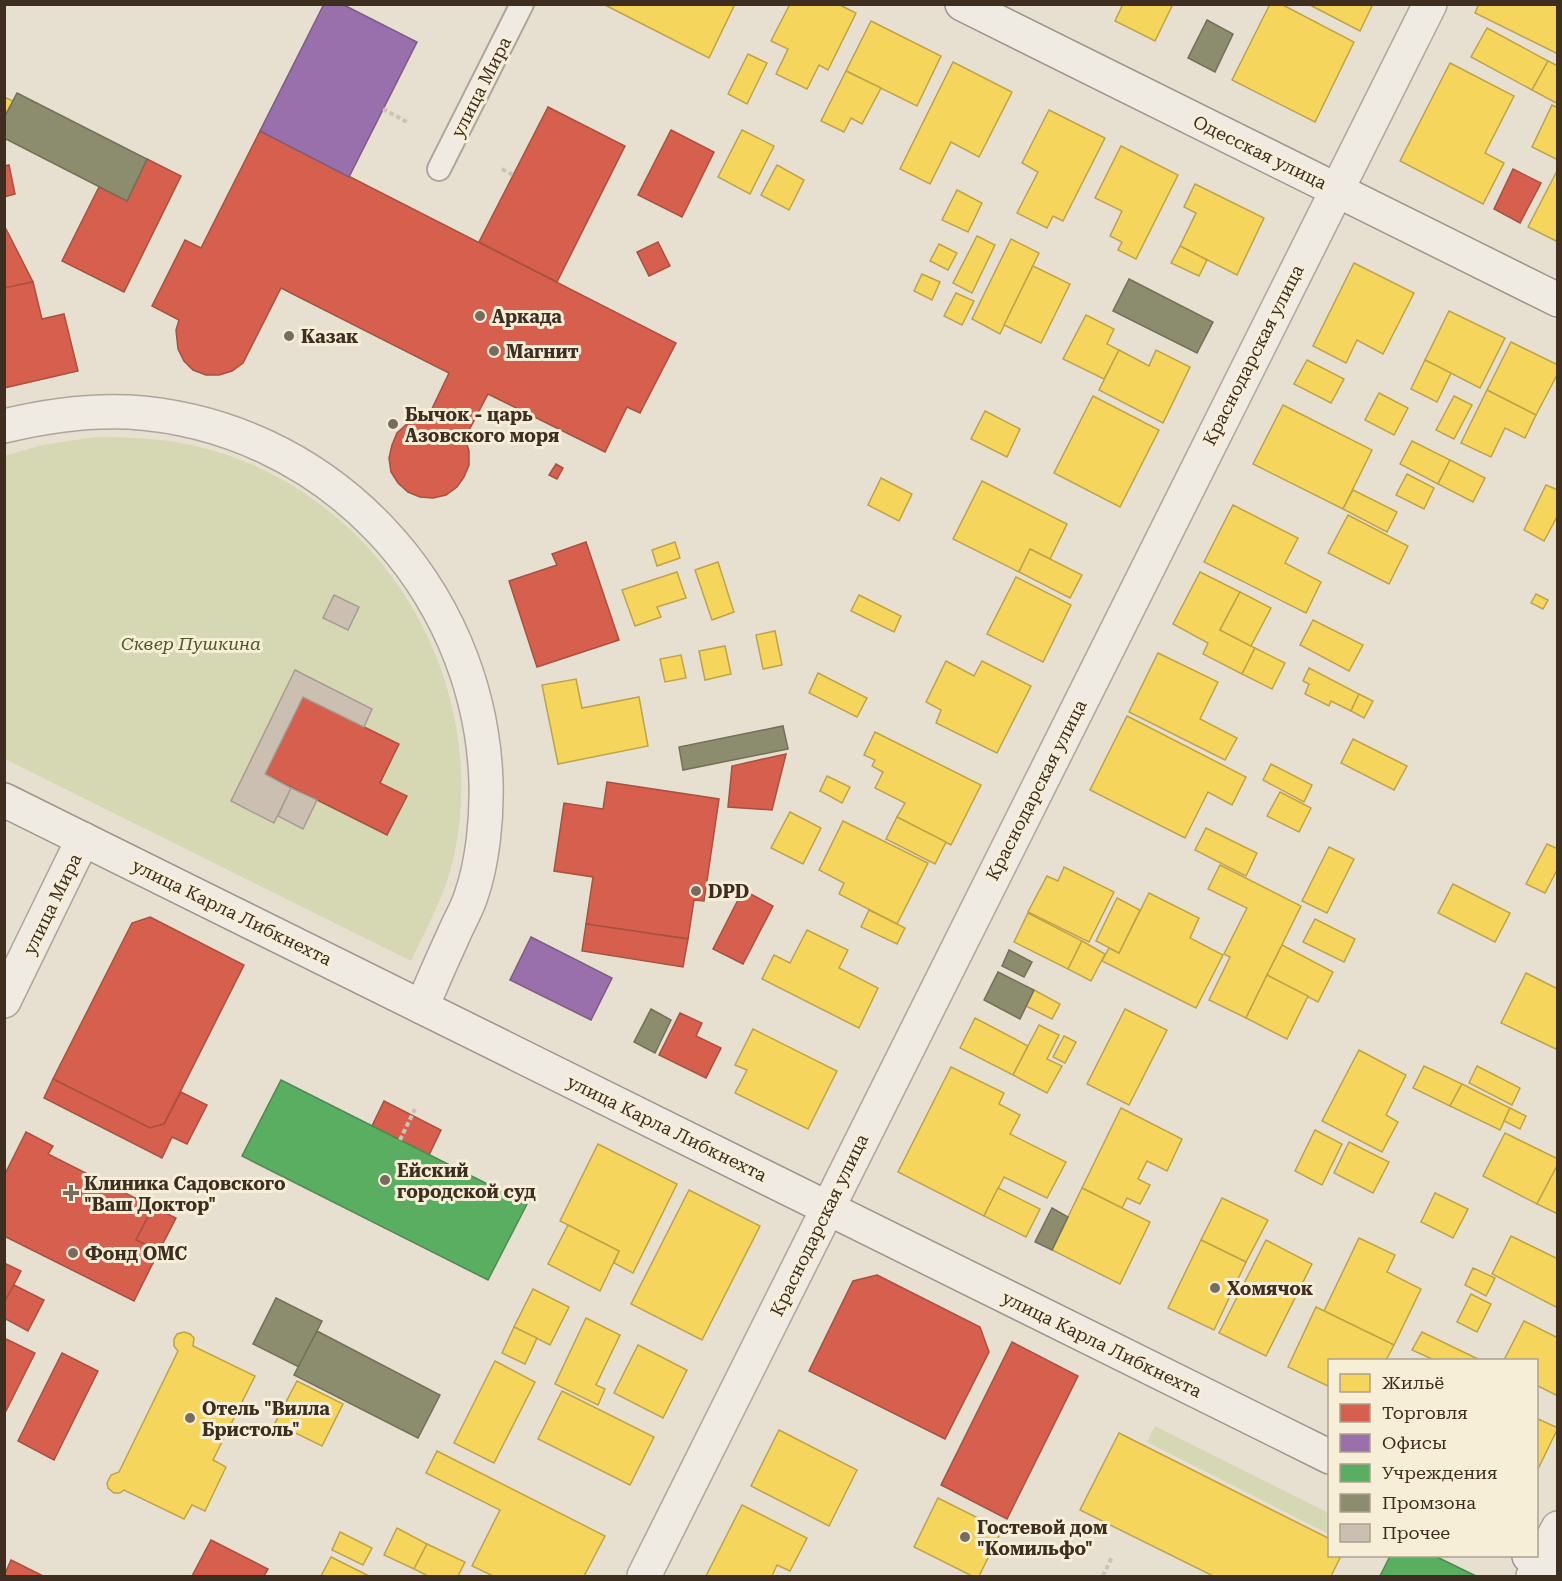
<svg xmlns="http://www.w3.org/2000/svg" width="1562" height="1581" font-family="'Roboto Serif',serif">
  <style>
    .green { fill: #d6d7b3 }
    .homes { fill: #f6d55c; stroke: #bea34a; stroke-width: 1.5 }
    .shops { fill: #d6604d; stroke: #a85140; stroke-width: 1.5 }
    .offices { fill: #9970ab; stroke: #7d5c81; stroke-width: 1.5 }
    .public { fill: #5aae61; stroke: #51884e; stroke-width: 1.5 }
    .industry { fill: #8c8c6e; stroke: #747057; stroke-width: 1.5 }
    .building { fill: #cbbfb2; stroke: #a89c90; stroke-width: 1.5 }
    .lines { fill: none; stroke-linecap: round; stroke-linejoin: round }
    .lane-casing { stroke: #ada599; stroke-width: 26 }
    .street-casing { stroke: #ada599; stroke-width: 36 }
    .secondary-casing { stroke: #9c958a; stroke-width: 36 }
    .path { stroke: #c8c2b9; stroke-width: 4; stroke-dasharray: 4.5 3; stroke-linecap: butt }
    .lane { stroke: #efebe3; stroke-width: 22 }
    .street { stroke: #efebe3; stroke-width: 33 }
    .secondary { stroke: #efebe3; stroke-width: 33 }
    .poi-dot { fill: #786c5e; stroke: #f7eed8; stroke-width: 2 }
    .labels { text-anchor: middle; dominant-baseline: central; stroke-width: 6; stroke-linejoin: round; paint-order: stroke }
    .street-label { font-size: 18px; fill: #3d2e20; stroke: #f7eed8 }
    .poi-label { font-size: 18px; font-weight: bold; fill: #3d2e20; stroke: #f7eed8; text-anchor: start }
    .park-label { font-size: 18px; font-style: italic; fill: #4d5a26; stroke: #f7eed8 }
  </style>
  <rect width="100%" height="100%" fill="#e7e0d1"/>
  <g class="green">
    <path d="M96,437c32,0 64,1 95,8 169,37 284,200 269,371 -2,23 -7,49 -15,71 -9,25 -23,50 -34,74l-406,-202 -1,-303 38,-11z"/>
    <path d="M1155,1426l174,87v21l-182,-92z"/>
  </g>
  <g class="homes">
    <path d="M603,4h132l-26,54z"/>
    <path d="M790,4h48l18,9 -28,57 -9,-5 -12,24 -31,-15 12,-25 -17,-8z"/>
    <path d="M1123,4h50l-18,37 -40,-20z"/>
    <path d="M1270,4h11l73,38 -39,80 -83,-42z"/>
    <path d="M1308,4h65l-13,27z"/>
    <path d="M1479,4h79v50l-83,-41z"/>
    <path d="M871,21l70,35 -24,50 -71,-35z"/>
    <path d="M1487,28l61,33 -16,29 -61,-33z"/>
    <path d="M748,54l19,9 -20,41 -19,-10z"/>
    <path d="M1548,61l10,5v38l-26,-14z"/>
    <path d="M953,62l59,30 -33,65 -28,-15 -21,42 -30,-15z"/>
    <path d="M1450,63l64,33 -29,57 19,10 -21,41 -83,-43z"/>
    <path d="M846,71l35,17 -19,36 -11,-6 -7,14 -23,-11z"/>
    <path d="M4,97l9,4 -9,17z"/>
    <path d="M1552,105l6,3v52l-26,-13z"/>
    <path d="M1049,110l56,28 -42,83 -10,-5 -6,12 -30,-15 21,-41 -16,-9z"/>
    <path d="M742,130l32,16 -24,48 -32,-17z"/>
    <path d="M1121,146l57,29 -42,84 -18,-9 4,-8 -12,-6 12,-25 -27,-13z"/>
    <path d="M777,165l27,15 -15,30 -28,-15z"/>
    <path d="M1558,169v73l-30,-15z"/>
    <path d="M1195,184l69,34 -27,57 -57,-29 16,-33 -12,-6z"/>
    <path d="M957,190l25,13 -14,29 -26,-12z"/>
    <path d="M977,236l18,9 -23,48 -19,-10z"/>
    <path d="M1011,239l28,14 -39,81 -28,-15z"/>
    <path d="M939,244l18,9 -9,17 -18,-9z"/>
    <path d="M1180,246l27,14 -8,16 -28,-13z"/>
    <path d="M1354,263l60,30 -31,61 -26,-14 -11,23 -33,-17z"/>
    <path d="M1033,266l37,18 -29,59 -37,-18z"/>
    <path d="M922,274l18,8 -8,18 -18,-9z"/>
    <path d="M956,293l18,8 -12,24 -18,-9z"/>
    <path d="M1449,311l56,27 -25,50 -55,-28z"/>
    <path d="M1086,315l28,14 -7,15 12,6 -15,29 -41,-20z"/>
    <path d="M1511,342l47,23v8l-22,42 -49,-25z"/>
    <path d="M1119,350l30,16 7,-16 34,17 -27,56 -64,-33z"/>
    <path d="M1307,360l37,19 -13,24 -37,-19z"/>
    <path d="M1425,360l26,13 -14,29 -26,-13z"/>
    <path d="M1487,390l49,25 -11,23 -20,-10 -14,29 -30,-14z"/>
    <path d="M1379,393l29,15 -14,27 -29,-15z"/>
    <path d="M1093,396l66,34 -39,77 -66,-34z"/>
    <path d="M1454,396l18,9 -18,34 -18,-9z"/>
    <path d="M1283,405l89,45 -29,59 -90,-45z"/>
    <path d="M985,411l35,18 -13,28 -36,-18z"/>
    <path d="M1412,441l38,19 -12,24 -38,-20z"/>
    <path d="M1450,460l35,18 -12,24 -35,-18z"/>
    <path d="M1407,474l27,14 -10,21 -28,-14z"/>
    <path d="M881,478l31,16 -13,27 -31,-16z"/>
    <path d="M982,481l85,43 -17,35 -20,-10 -11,23 -66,-33z"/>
    <path d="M1546,485l12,5v25l-14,26 -20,-11z"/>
    <path d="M1353,490l44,22 -10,20 -44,-23z"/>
    <path d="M1233,505l65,33 -13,25 36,19 -15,31 -102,-51z"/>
    <path d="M1348,515l60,31 -19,38 -61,-31z"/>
    <path d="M675,542l5,16 -23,8 -5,-16z"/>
    <path d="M1030,549l52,26 -12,23 -51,-26z"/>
    <path d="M718,562l16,50 -22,8 -17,-50z"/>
    <path d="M677,572l9,26 -29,9 4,10 -26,9 -13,-36z"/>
    <path d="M1200,572l40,20 -20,38 35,18 -13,26 -39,-20 5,-11 -35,-19z"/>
    <path d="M1016,577l55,28 -28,57 -56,-28z"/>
    <path d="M1240,592l31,16 -20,38 -31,-16z"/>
    <path d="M1536,594l12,6 -5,9 -12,-6z"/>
    <path d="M859,595l42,21 -7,16 -43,-21z"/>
    <path d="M1313,620l50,25 -14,26 -49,-26z"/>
    <path d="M775,631l7,34 -19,4 -7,-34z"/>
    <path d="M725,646l6,28 -26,6 -6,-29z"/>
    <path d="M1255,648l30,15 -13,26 -30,-15z"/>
    <path d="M1158,653l60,29 -18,37 37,19 -12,22 -96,-48z"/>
    <path d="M681,655l5,23 -21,4 -5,-23z"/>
    <path d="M946,661l28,15 8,-15 49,25 -34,67 -61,-30 5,-13 -15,-8z"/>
    <path d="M1309,668l50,26 -8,17 -20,-10 -2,5 -24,-12 4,-10 -6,-3z"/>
    <path d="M818,673l49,25 -10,19 -48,-24z"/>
    <path d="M576,679l6,29 57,-11 9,49 -90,18 -16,-79z"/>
    <path d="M1359,694l14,7 -9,17 -13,-7z"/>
    <path d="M1127,716l119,61 -14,28 -24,-13 -23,46 -95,-48z"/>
    <path d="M875,732l106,53 -30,60 -54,-28 8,-14 -30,-15 8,-16 -11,-6 3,-6 -11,-5z"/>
    <path d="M1353,739l54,27 -13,24 -53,-27z"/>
    <path d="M1271,764l41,21 -8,17 -41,-22z"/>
    <path d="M827,776l23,11 -8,16 -22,-12z"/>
    <path d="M1280,792l31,16 -12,24 -32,-16z"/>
    <path d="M790,812l31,16 -18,36 -32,-16z"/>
    <path d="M897,817l49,25 -11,22 -49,-25z"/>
    <path d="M843,821l85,42 -31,61 -58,-30 5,-11 -25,-13z"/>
    <path d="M1206,828l51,25 -11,23 -51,-26z"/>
    <path d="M1547,844l11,5v19l-13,25 -19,-9z"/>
    <path d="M1329,847l25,12 -27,54 -25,-12z"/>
    <path d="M1220,865l81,41 -55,112 -37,-18 21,-43 -6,-3 23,-46 -39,-19z"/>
    <path d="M1064,867l50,25 -25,50 -61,-30 19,-36 11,5z"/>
    <path d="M1453,884l57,29 -15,29 -57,-29z"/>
    <path d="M1149,893l50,25 -9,20 33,17 -27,53 -94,-47 7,-13 10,5z"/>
    <path d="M1117,898l23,12 -21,43 -23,-12z"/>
    <path d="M869,910l36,18 -8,16 -36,-17z"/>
    <path d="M1028,913l54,28 -14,28 -54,-27z"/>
    <path d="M1315,919l40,20 -11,23 -41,-20z"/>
    <path d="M807,930l41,20 -9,18 39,20 -19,40 -97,-49 12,-24 16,8z"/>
    <path d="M1082,941l23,13 -14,27 -23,-12z"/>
    <path d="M1282,945l51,27 -15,30 -51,-27z"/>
    <path d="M1526,973l32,16v61l-57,-27z"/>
    <path d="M1267,975l41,21 -21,43 -41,-21z"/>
    <path d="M1034,990l26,14 -8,15 -26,-13z"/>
    <path d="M1125,1009l42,21 -38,75 -42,-21z"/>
    <path d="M975,1018l53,28 -15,29 -53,-27z"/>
    <path d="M1039,1025l20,10 -12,24 15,7 -15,27 -34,-18z"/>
    <path d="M753,1029l84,42 -29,58 -73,-36 12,-23 -12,-5z"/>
    <path d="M1064,1036l12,6 -11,21 -12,-6z"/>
    <path d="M1359,1050l47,25 -20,40 12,7 -16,30 -60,-31z"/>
    <path d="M1424,1066l38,18 -12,22 -37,-18z"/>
    <path d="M1477,1066l43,22 -8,17 -43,-22z"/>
    <path d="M951,1067l53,26 -5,11 21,11 -10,19 56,28 -19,36 -43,-21 -20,39 -86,-44z"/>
    <path d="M1462,1084l48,24 -10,22 -50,-24z"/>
    <path d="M1121,1108l61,31 -15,32 -20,-10 -9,18 12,6 -10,19 -13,-6 -5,10 -40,-20z"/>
    <path d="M1510,1108l16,8 -6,13 -16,-8z"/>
    <path d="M1315,1130l27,14 -20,41 -27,-14z"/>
    <path d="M1505,1133l53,26v5l-21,40 -54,-28z"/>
    <path d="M1349,1142l40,20 -16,31 -39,-20z"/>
    <path d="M598,1144l79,40 -44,89 -19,-10 5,-12 -59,-30z"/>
    <path d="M1558,1164v50l-21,-10z"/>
    <path d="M998,1188l42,21 -14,28 -42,-21z"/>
    <path d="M1082,1188l68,34 -30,62 -68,-34z"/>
    <path d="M689,1190l71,36 -58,114 -71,-36z"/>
    <path d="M1435,1193l33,16 -15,29 -32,-16z"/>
    <path d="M1222,1198l46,22 -22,42 -45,-22z"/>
    <path d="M568,1225l51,26 -19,40 -52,-27z"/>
    <path d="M1511,1236l47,23v49l-66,-34z"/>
    <path d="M1359,1238l36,17 -8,17 34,17 -27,56 -70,-34z"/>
    <path d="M1201,1240l45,22 -32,68 -46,-22z"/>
    <path d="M1266,1240l46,24 -46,92 -47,-23z"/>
    <path d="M1473,1268l22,10 -9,18 -21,-11z"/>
    <path d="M533,1289l36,18 -19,38 -36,-18z"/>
    <path d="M1471,1294l20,10 -14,28 -20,-10z"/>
    <path d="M1316,1307l78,38 -8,15h-56v27l-42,-20z"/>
    <path d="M586,1318l34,17 -24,50 9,4 -7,16 -43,-21z"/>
    <path d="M1524,1321l34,17v58l-22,-11v-25h-32z"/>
    <path d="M514,1327l23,11 -12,26 -23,-11z"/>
    <path d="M184,1332l6,2 4,4 -1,8 62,30 -42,84 13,7 -21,44 -13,-6 -8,14 -60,-29 -4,3h-6l-6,-5 -1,-5 4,-8 8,-3 59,-121 -4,-5v-7l3,-5z"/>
    <path d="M1422,1332l58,28h-46l-22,-10z"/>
    <path d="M638,1345l49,25 -24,48 -49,-25z"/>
    <path d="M495,1361l40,21 -41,81 -40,-20z"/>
    <path d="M297,1381l46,23 -21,42 -47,-23z"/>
    <path d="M562,1391l92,46 -24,48 -92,-46z"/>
    <path d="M1536,1418l22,10 -22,45z"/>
    <path d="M779,1430l78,40 -28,56 -78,-40z"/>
    <path d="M1119,1433l211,106v17h11l-10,20h-118l-133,-66z"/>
    <path d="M437,1451l168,85 -21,40h-91l-21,-10 28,-56 -74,-37z"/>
    <path d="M938,1498l64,32 -23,46h-7l-58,-29z"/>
    <path d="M742,1505l65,33 -17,33 -13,-6 -5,11h-66z"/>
    <path d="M397,1528l30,16 -13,25 -30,-14z"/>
    <path d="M340,1532l32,16 -9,17 -31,-15z"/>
    <path d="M427,1544l38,18 -7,14h-30l-14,-7z"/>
    <path d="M331,1557l38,19h-48z"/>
  </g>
  <g class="shops">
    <path d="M548,107l77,39 -68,136 -78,-40z"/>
    <path d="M671,130l43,22 -32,65 -44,-22z"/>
    <path d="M260,131l416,212 -36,70 -13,-6 -22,45 -117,-58 -23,44 4,13v14l-5,12 -7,10 -11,8 -13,3 -13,-1 -12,-5 -10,-9 -7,-11 -2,-14 3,-13 5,-12 10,-9 13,-5h7l22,-46 -168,-85 -38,75 -11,8 -13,4h-13l-13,-5 -9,-9 -6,-12 -2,-19 3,-10 -27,-14 33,-66 16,8z"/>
    <path d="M147,159l34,17 -57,116 -62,-31 37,-74 28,14z"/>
    <path d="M9,165l6,29 -11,3v-31z"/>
    <path d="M1513,169l28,14 -21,40 -26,-14z"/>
    <path d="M4,225l29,57 -29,6z"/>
    <path d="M658,242l12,24 -21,10 -12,-24z"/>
    <path d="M33,282l9,37 22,-5 14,57 -74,17v-100z"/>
    <path d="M556,464l7,4 -6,11 -8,-4z"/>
    <path d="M586,542l33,98 -82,27 -28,-86 48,-16 -5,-11z"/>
    <path d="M303,697l96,47 -19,39 27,13 -20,39 -122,-61z"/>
    <path d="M786,754l-14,56 -44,-3 4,-41z"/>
    <path d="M607,782l112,17 -15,102 -10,-1 -6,39 -102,-15 7,-47 -39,-6 10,-68 39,6z"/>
    <path d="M743,890l30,16 -30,58 -30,-15z"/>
    <path d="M150,917l94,48 -80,159 -14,4 -97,-49 79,-156z"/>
    <path d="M586,924l102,15 -5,28 -101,-16z"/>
    <path d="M680,1013l22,10 -6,13 25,12 -15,30 -47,-23z"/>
    <path d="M53,1079l97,49 14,-4 17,-32 26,13 -20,39 -15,-7 -10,21 -118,-60z"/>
    <path d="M384,1101l57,29 -12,25 -57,-29z"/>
    <path d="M26,1132l27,14 -5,8 105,53 -17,33 23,11 -25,50 -130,-65v-60z"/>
    <path d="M153,1207l23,11 -17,33 -23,-11z"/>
    <path d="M4,1263l17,8 -17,32z"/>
    <path d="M877,1275l103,52 9,25 -44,87 -136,-68 44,-90z"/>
    <path d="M14,1285l30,15 -16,31 -24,-13v-15z"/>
    <path d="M4,1338l31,15 -31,62z"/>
    <path d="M1012,1342l66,34 -71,143 -66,-34z"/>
    <path d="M62,1353l36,18 -44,89 -36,-19z"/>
    <path d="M211,1540l57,29 -4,7h-72z"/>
    <path d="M11,1560l32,16h-39z"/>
  </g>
  <g class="offices">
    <path d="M324,4h18l75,38 -68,135 -89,-46z"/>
    <path d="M531,937l81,41 -21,42 -81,-40z"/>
  </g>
  <g class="public">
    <path d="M281,1080l246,124 -39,76 -246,-124z"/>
    <path d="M1390,1556h45l41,20h-96z"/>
  </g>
  <g class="industry">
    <path d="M1207,20l26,14 -18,38 -27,-14z"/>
    <path d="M17,93l130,66 -20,42 -123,-63v-20z"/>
    <path d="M1129,279l84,43 -16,31 -84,-42z"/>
    <path d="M783,726l5,23 -105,21 -4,-23z"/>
    <path d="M1009,950l23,12 -8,15 -22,-11z"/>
    <path d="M998,972l36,18 -14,29 -36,-19z"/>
    <path d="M651,1009l20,11 -16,33 -21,-11z"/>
    <path d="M1052,1208l16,9 -16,33 -17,-8z"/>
    <path d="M276,1298l46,23 -23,46 -46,-23z"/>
    <path d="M317,1331l123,64 -22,43 -124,-63z"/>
  </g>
  <g class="building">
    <path d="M334,595l25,12 -11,23 -25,-12z"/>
    <path d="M295,670l77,39 -8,18 -61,-30 -38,77 26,14 -17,35 -43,-22z"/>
    <path d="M291,788l26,12 -14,29 -25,-13z"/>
  </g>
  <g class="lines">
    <g class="lane-casing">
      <path id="lane" d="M439,169l83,-165"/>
    </g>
    <g class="street-casing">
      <g id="street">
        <path d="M4,426c41,-10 83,-16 125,-14 196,12 350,173 357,369 1,36 -3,81 -15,115 -4,13 -12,26 -17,38 -11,24 -22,49 -32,73"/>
        <path d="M4,1001l79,-162"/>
        <path d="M644,1576l786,-1572"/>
        <path d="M1533,1576l25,-48"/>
      </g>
    </g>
    <g class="secondary-casing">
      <g id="secondary">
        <path d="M962,4l596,296"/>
        <path d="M4,800l1326,657"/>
        <path d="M1529,1556l29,14"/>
      </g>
    </g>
    <g class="path">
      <path d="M383,109l24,13"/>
      <path d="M502,169l11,6"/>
      <path d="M400,1140l15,-31"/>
      <path d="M1103,1576l9,-19"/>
    </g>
    <use href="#lane" class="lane"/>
    <use href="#street" class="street"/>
    <use href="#secondary" class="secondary"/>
  </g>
  <g class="poi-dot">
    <circle cx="480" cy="316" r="6"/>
    <circle cx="289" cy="336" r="6"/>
    <circle cx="494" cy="351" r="6"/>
    <circle cx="393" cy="424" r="6"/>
    <circle cx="696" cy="891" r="6"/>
    <circle cx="385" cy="1180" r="6"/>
    <path d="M68 1184h6v6h6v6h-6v6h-6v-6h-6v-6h6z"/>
    <circle cx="73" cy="1253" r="6"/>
    <circle cx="1215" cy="1288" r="6"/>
    <circle cx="190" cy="1418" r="6"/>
    <circle cx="965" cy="1537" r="6"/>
  </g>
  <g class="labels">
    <g class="street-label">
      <text transform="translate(481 87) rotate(-63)">улица Мира</text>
      <text transform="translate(1260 152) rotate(26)">Одесская улица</text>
      <text transform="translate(1253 355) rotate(-63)">Краснодарская улица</text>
      <text transform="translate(1036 790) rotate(-63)">Краснодарская улица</text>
      <text transform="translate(52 904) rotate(-64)">улица Мира</text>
      <text transform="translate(232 912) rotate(26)">улица Карла Либкнехта</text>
      <text transform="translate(667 1128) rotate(26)">улица Карла Либкнехта</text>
      <text transform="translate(819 1225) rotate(-64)">Краснодарская улица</text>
      <text transform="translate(1102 1344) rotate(26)">улица Карла Либкнехта</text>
    </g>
    <g class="poi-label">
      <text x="492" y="316">Аркада</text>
      <text x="301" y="336">Казак</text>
      <text x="506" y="351">Магнит</text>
      <text x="405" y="414">Бычок - царь<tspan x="405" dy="21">Азовского моря</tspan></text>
      <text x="708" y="891">DPD</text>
      <text x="397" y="1170">Ейский<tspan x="397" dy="21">городской суд</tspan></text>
      <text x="84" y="1183">Клиника Садовского<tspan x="84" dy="21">"Ваш Доктор"</tspan></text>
      <text x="85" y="1253">Фонд ОМС</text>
      <text x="1227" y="1288">Хомячок</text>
      <text x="202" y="1408">Отель "Вилла<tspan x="202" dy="21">Бристоль"</tspan></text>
      <text x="977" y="1527">Гостевой дом<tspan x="977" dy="21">"Комильфо"</tspan></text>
    </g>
    <g class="park-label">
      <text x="191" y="643">Сквер Пушкина</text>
    </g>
  </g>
  <rect width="1562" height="1581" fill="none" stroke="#3d2e20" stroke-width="12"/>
  <rect x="1328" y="1359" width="210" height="198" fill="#f7eed8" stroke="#ada18e" stroke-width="1.5"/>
  <rect x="1340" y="1374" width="30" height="18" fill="#f6d55c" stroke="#ada18e" stroke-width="1.5"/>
  <text x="1382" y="1389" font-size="18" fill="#3d2e20">Жильё</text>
  <rect x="1340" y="1404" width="30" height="18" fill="#d6604d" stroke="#ada18e" stroke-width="1.5"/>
  <text x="1382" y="1419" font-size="18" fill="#3d2e20">Торговля</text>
  <rect x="1340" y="1434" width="30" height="18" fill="#9970ab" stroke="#ada18e" stroke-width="1.5"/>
  <text x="1382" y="1449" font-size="18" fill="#3d2e20">Офисы</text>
  <rect x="1340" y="1464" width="30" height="18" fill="#5aae61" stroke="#ada18e" stroke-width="1.5"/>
  <text x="1382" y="1479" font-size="18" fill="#3d2e20">Учреждения</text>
  <rect x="1340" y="1494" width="30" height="18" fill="#8c8c6e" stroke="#ada18e" stroke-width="1.5"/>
  <text x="1382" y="1509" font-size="18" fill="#3d2e20">Промзона</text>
  <rect x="1340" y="1524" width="30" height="18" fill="#cbbfb2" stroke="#ada18e" stroke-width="1.5"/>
  <text x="1382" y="1539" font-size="18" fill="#3d2e20">Прочее</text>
</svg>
